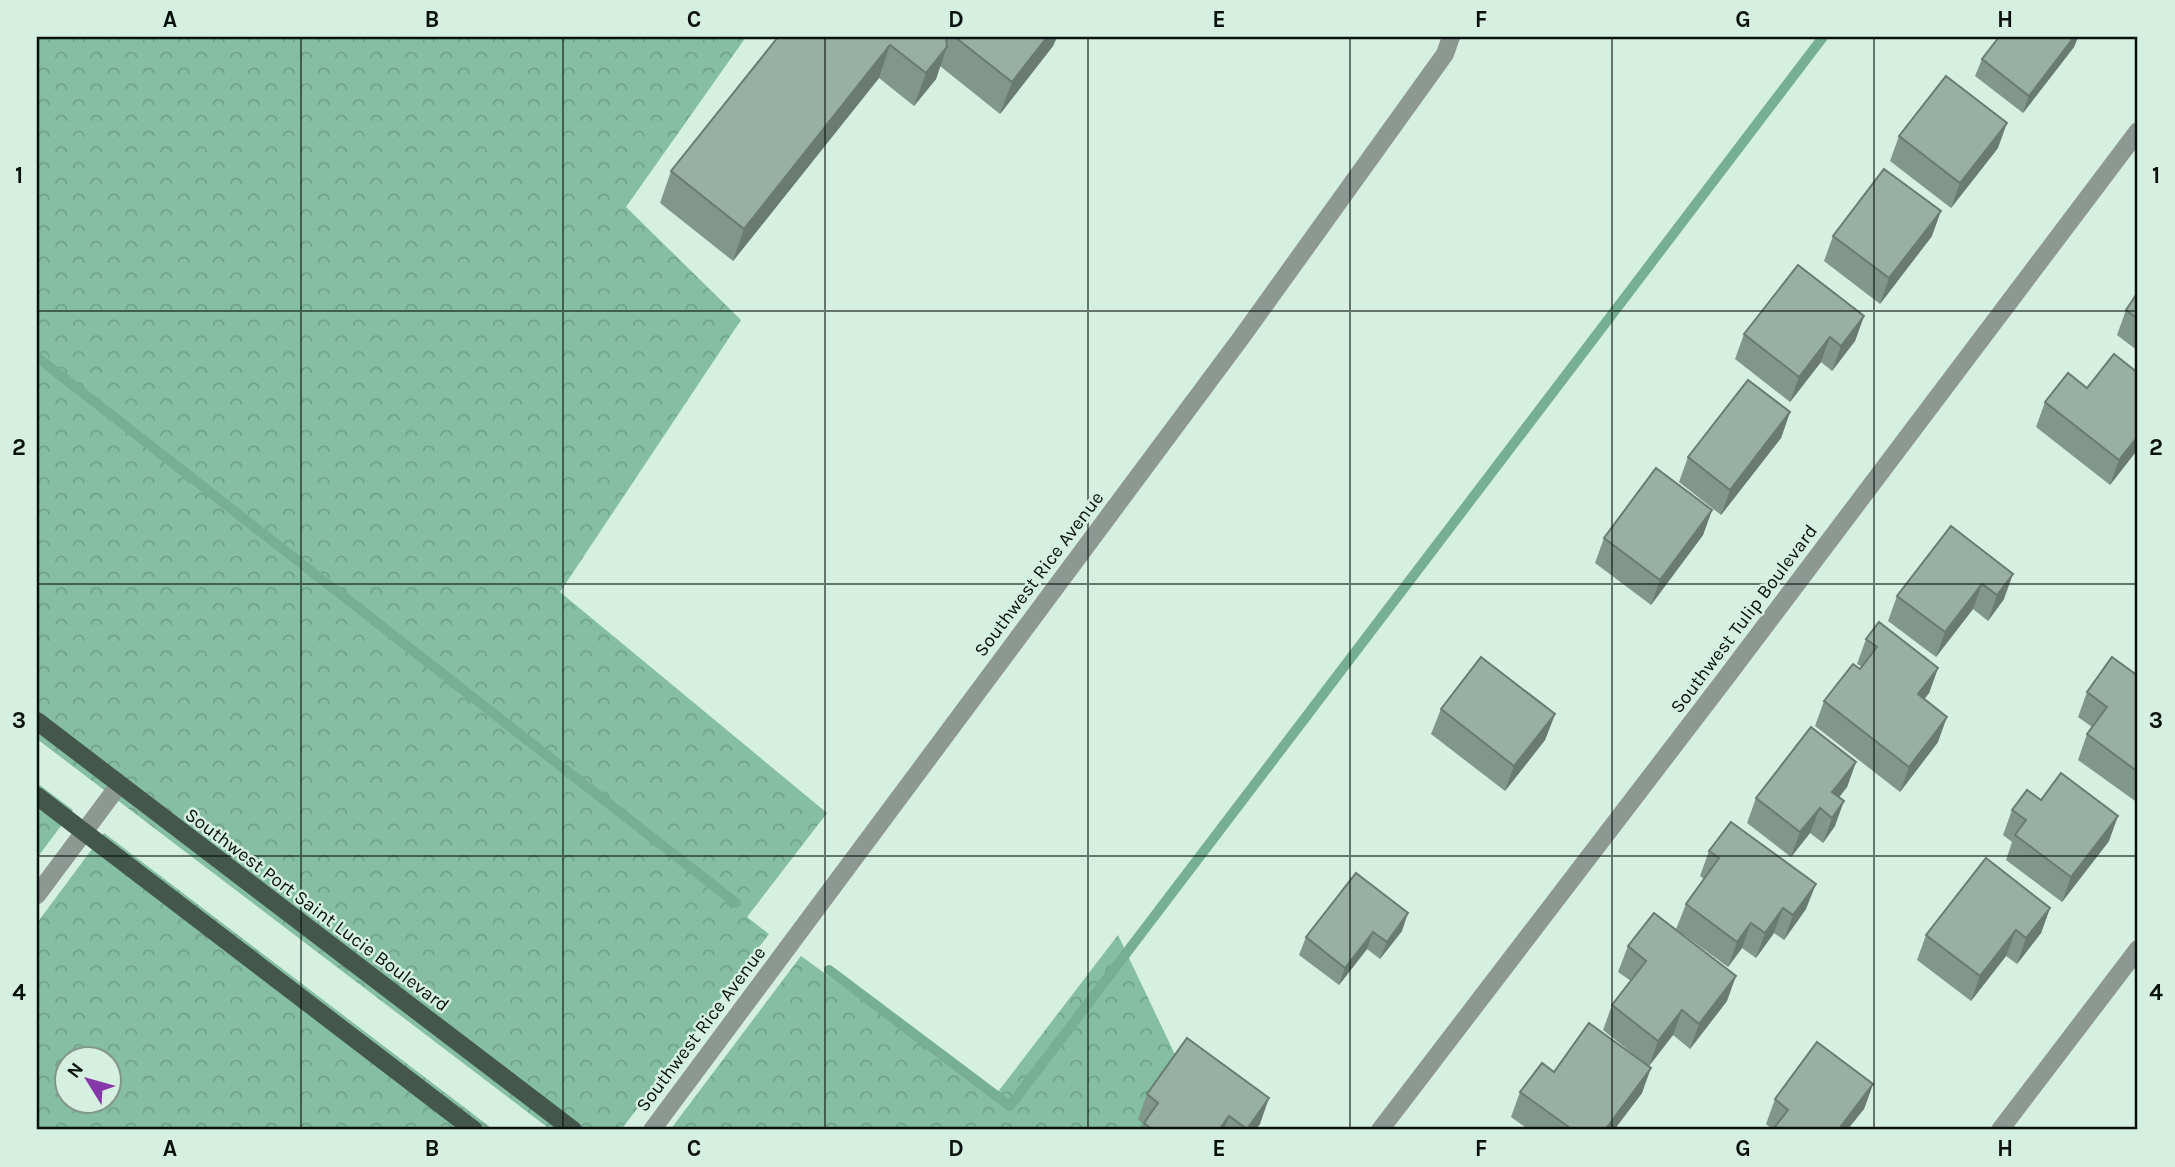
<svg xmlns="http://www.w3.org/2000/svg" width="2175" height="1167" font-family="Karla,sans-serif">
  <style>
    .forest { fill: url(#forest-crowns); fill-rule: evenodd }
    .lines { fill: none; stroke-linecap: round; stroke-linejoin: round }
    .stream { stroke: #77af94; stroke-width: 10 }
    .minor { stroke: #8d9892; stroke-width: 18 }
    .major { stroke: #43574d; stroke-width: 18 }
    .wall { fill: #82978c }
    .shaded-wall { fill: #6a7b72 }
    .building { fill: #97b0a3; stroke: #6a7b72; stroke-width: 2 }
    .grid { fill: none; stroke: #08110d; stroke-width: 2; stroke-opacity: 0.55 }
    .labels { text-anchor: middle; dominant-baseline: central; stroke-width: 5; stroke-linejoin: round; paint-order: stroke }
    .street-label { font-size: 19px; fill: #08110d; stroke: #d5efe1 }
    .neatline { fill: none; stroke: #08110d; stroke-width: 2.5 }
    .grid-label { font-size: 23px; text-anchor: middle; font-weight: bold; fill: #08110d }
  </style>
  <defs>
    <pattern id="forest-crowns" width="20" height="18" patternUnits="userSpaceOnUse" patternTransform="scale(1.75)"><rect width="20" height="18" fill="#85bea2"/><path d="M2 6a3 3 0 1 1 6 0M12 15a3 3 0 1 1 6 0" fill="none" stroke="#71a28a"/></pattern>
  </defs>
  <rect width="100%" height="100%" fill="#d5efe1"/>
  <g class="forest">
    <path d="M37,37h709l-120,170 115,113 -181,272 267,221 -80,104 22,17 -148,196h-70l-514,-391z"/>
    <path d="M37,783l36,27 -36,48z"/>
    <path d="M104,833l390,297h-457v-207zM66,1058h42v42h-42z"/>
    <path d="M1118,935l93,195h-541l131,-174 193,141z"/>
  </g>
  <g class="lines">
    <g class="stream">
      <path d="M37,357l699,546"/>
      <path d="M829,970l181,136 813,-1069"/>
    </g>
    <g class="minor">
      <path d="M37,895l82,-110"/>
      <path d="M652,1130l589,-792 204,-284 6,-17"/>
      <path d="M1380,1130l345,-451 413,-548"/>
      <path d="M2000,1130l138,-181"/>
    </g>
    <g class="major">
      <path d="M37,721l536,409"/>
      <path d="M37,796l437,334"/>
    </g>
  </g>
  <g class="wall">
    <path d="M778,37h279l-4,9 -53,68 -60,-48 -4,13 -22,27 -35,-28 -146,183 -73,-58 11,-32z"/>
    <path d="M1999,37h79l-4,10 -51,66 -48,-37 7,-17z"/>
    <path d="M1899,136l99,12 -47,60 -61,-47z"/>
    <path d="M1833,236h99l-52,68 -56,-43z"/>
    <path d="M2138,292v59l-21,-16 9,-25z"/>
    <path d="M1864,316l-9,25 -23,30 -11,-9 -31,40 -55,-43 9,-25z"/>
    <path d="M2138,373v76l-28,36 -74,-58 9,-25 42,-14z"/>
    <path d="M1790,412l-9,26 -60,77 -42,-33 9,-25z"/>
    <path d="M1712,510l-9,25 -52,70 -56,-42 9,-25z"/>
    <path d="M1951,526l53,73 -16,22 -15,-12 -37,48 -48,-36 9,-25z"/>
    <path d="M1866,639l72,29 -9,25 -5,6 14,43 -38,50 -85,-66 9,-25 38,-34 -5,-3z"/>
    <path d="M2138,676v127l-60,-43 9,-26 5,-7 -14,-10 9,-25z"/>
    <path d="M1441,709l114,5 -10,26 -40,51 -74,-57z"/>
    <path d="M1856,762l-9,25 -8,10 -4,29 -12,17 -13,-10 -19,24 -44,-34 9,-25z"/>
    <path d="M2041,800l68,41 -47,61 -56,-42 6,-18 -9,-7 9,-25z"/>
    <path d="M1709,851l97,58 -22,31 -10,-7 -18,25 -14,-10 -14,19 -52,-38 10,-25 18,-25 -4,-3z"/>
    <path d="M1356,873l46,58 -22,28 -13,-10 -28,36 -40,-30 7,-18z"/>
    <path d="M2050,908l-9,25 -24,31 -11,-8 -35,45 -54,-41 9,-25z"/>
    <path d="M1628,946l99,55 -37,48 -17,-14 -24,31 -7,27 -28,37h-85l-18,-13 9,-25 34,-20 94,-6 -45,-36 9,-25 19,-24 -13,-9z"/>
    <path d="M1873,1084l-9,25 -17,21h-74l-7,-6 9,-25z"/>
    <path d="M1147,1094l113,30 -5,6h-114l2,-6 -5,-5z"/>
  </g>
  <g class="shaded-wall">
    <path d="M1047,37h10l-4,9 -53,68 12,-32z"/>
    <path d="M2074,37h4l-4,10 -51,66 6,-17z"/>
    <path d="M890,45l-11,33 -146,183 11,-32z"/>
    <path d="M947,47l-11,32 -22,27 12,-33z"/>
    <path d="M2007,123l-9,25 -47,60 9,-25z"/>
    <path d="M1941,211l-9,25 -52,68 9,-26z"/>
    <path d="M1864,316l-9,25 -23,30 9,-25z"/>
    <path d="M1830,337l-9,25 -31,40 9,-25z"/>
    <path d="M1790,412l-9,26 -60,77 9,-25z"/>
    <path d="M2138,436v13l-28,36 9,-25z"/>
    <path d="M1712,510l-9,25 -52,70 9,-25z"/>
    <path d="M2013,574l-9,25 -16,22 9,-26z"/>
    <path d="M1982,584l-9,25 -37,48 9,-25z"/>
    <path d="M1938,668l-9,25 -20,26 9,-25z"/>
    <path d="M1555,714l-10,26 -40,51 9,-25z"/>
    <path d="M1947,717l-9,25 -38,50 9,-25z"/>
    <path d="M1856,762l-9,25 -20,26 5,-21z"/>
    <path d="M1844,801l-9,25 -12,17 9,-25z"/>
    <path d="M1820,808l-10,25 -19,24 9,-25z"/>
    <path d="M2118,816l-9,25 -47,61 9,-25z"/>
    <path d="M1816,884l-10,25 -22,31 9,-25z"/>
    <path d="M1783,908l-9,25 -18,25 9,-25z"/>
    <path d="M2050,908l-9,25 -24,31 9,-26z"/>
    <path d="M1408,913l-6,18 -22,28 7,-17z"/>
    <path d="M1751,923l-9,25 -14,19 9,-25z"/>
    <path d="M2016,930l-10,26 -35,45 9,-25z"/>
    <path d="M1373,932l-6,17 -28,36 6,-17z"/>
    <path d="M1736,976l-9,25 -37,48 9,-25z"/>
    <path d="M1682,1010l-9,25 -24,31 9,-25z"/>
    <path d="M1651,1068l-9,25 -28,37h-9z"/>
    <path d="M1873,1084l-9,25 -17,21h-8l2,-4z"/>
    <path d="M1269,1098l-9,26 -5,6h-9z"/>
    <path d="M1229,1116l-5,14h-5z"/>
  </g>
  <g class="building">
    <path d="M778,37h168l1,10 -21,26 -36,-28 -146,184 -73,-58z"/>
    <path d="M955,37h92l-35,45z"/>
    <path d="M1999,37h75l-45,59 -47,-37z"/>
    <path d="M1946,76l61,47 -47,60 -61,-47z"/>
    <path d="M1884,169l57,42 -52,67 -56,-42z"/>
    <path d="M1798,265l66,51 -23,30 -11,-9 -31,40 -55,-43z"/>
    <path d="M2138,292v27l-12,-9z"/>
    <path d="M2114,354l24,19v63l-19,24 -74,-58 23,-29 19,15z"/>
    <path d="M1748,380l42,32 -60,78 -42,-33z"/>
    <path d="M1656,468l56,42 -52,70 -56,-42z"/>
    <path d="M1951,526l62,48 -16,21 -15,-11 -37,48 -48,-36z"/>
    <path d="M1879,622l59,46 -20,26 29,23 -38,50 -85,-66 29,-37 7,5 17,-22 -11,-8z"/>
    <path d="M1481,657l74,57 -41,52 -73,-57z"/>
    <path d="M2112,657l26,19v96l-51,-38 20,-27 -20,-15z"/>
    <path d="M1811,727l45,35 -24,30 12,9 -12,17 -12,-10 -20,24 -44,-34z"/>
    <path d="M2061,773l57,43 -47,61 -56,-42 11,-15 -14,-10 15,-20 14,10z"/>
    <path d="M1731,822l85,62 -23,31 -10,-7 -18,25 -14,-10 -14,19 -51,-38 33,-46 -10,-7z"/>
    <path d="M1986,858l64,50 -24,30 -10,-8 -36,46 -54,-41z"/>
    <path d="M1356,873l52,40 -21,29 -14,-10 -28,36 -39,-31z"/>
    <path d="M1654,913l82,63 -37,48 -17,-14 -24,31 -46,-36 34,-44 -18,-15z"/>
    <path d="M1589,1023l62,45 -46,62h-32l-53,-38 22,-29 12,9z"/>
    <path d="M1187,1038l82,60 -22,31 -18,-13 -10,14h-66l-9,-7 14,-20 -11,-9z"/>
    <path d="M1817,1042l56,42 -32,42 5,4h-69l-3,-2 14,-18 -13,-11z"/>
  </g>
  <path class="grid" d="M301,37v1093M563,37v1093M825,37v1093M1088,37v1093M1350,37v1093M1612,37v1093M1874,37v1093M37,311h2101M37,584h2101M37,856h2101"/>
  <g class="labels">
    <g class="street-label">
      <text transform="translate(1039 574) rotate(-53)">Southwest Rice Avenue</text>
      <text transform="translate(1744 619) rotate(-53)">Southwest Tulip Boulevard</text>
      <text transform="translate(317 910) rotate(37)">Southwest Port Saint Lucie Boulevard</text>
      <text transform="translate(701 1029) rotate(-53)">Southwest Rice Avenue</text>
    </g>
  </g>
  <rect width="2175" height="1167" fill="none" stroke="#d5efe1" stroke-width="77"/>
  <g transform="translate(88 1080) rotate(307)"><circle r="33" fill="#d5efe1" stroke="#83968c" stroke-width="2"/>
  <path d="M0-5L12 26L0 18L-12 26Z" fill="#8538a8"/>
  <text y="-10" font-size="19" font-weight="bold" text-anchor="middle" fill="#08110d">N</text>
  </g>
  <rect x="38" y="38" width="2098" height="1090" class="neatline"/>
  <g class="grid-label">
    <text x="170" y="27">A</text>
    <text x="432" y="27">B</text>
    <text x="694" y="27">C</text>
    <text x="956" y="27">D</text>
    <text x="1219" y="27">E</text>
    <text x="1481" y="27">F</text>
    <text x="1743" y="27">G</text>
    <text x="2005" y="27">H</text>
    <text x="19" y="183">1</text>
    <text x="2156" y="183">1</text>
    <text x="19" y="455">2</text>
    <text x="2156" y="455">2</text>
    <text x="19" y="728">3</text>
    <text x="2156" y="728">3</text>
    <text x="19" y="1000">4</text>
    <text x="2156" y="1000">4</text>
    <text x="170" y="1156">A</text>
    <text x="432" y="1156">B</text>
    <text x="694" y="1156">C</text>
    <text x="956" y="1156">D</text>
    <text x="1219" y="1156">E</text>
    <text x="1481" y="1156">F</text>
    <text x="1743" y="1156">G</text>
    <text x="2005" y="1156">H</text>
  </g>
</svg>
